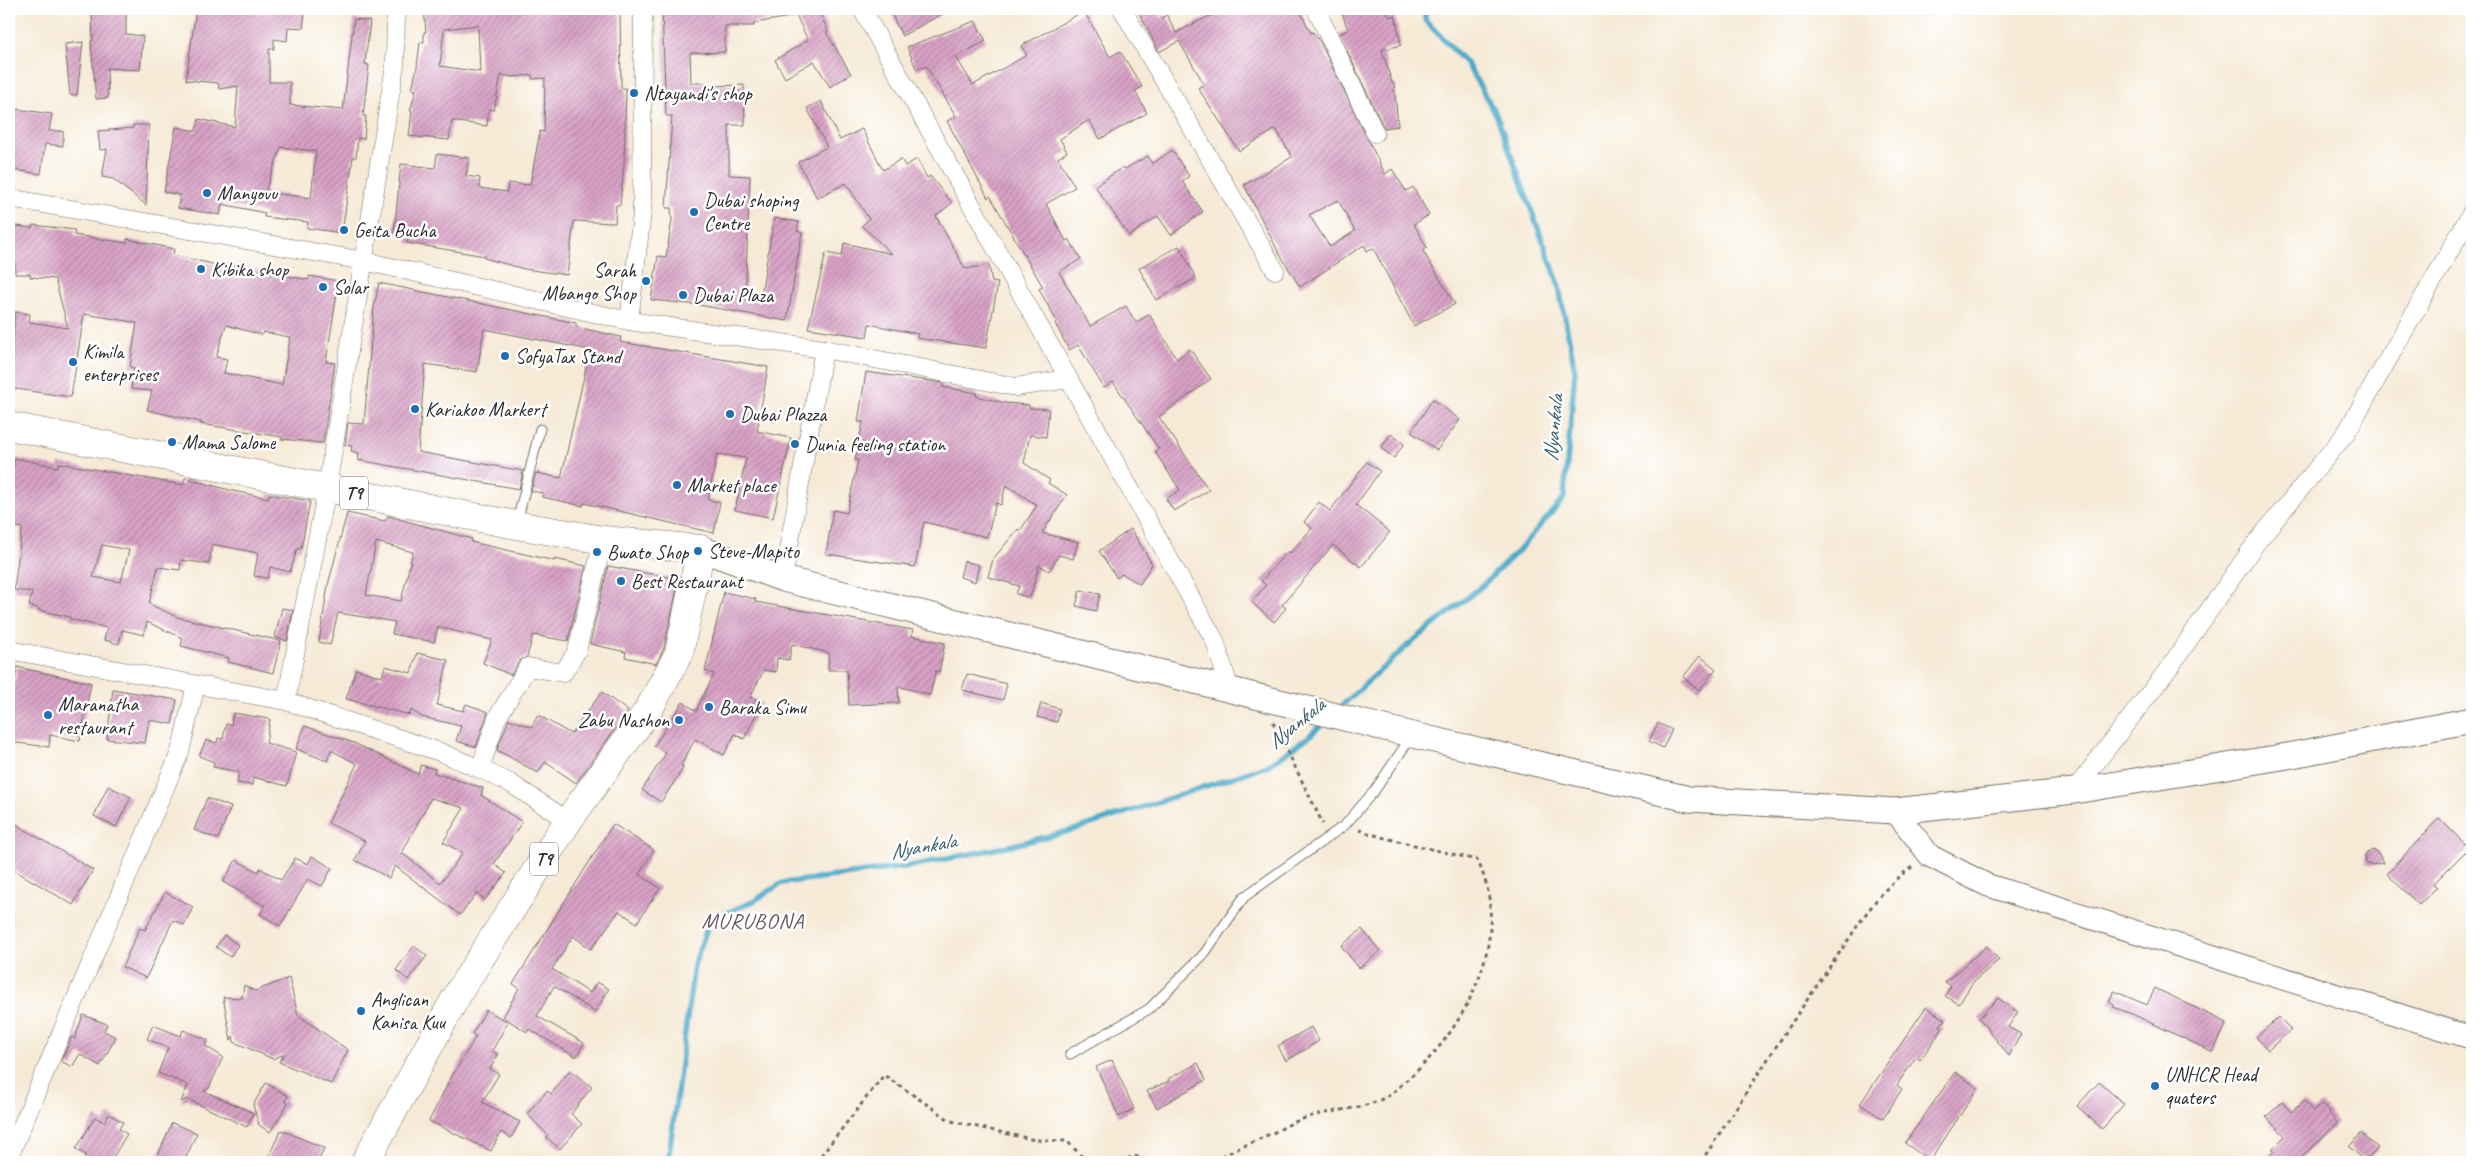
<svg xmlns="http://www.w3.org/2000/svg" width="2481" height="1171" font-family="Caveat,sans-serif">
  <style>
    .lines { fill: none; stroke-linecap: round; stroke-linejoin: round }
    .stream { stroke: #49aac9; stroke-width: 5.5 }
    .building { fill: url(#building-hatch); fill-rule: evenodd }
    .service-casing { stroke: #726e67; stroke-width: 11 }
    .minor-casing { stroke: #726e67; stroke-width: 19 }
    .tertiary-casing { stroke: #726e67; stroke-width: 24 }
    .secondary-casing { stroke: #726e67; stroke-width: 27 }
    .trunk-casing { stroke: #726e67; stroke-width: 29 }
    .path { stroke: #726e67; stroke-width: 3; stroke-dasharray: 4 4; stroke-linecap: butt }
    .service { stroke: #fff; stroke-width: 9 }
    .minor { stroke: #fff; stroke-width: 18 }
    .tertiary { stroke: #fff; stroke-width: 22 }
    .secondary { stroke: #fff; stroke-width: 25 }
    .trunk { stroke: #fff; stroke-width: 28 }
    .poi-dot { fill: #1f6fb2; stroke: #fff; stroke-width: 2 }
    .labels { text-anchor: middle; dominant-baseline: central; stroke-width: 5; stroke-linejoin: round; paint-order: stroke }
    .shield { fill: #fff; stroke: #6b6b6b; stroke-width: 1 }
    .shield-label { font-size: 19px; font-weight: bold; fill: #2b2b2b }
    .poi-label { font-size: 20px; fill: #2b2b2b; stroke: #fff; text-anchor: start }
    .water-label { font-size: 21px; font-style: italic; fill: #375e6a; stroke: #fff }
    .quarter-label { font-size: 22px; letter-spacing: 1px; fill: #685561; stroke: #fff }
  </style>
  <defs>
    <pattern id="building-hatch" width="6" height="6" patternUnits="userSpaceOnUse" patternTransform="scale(1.25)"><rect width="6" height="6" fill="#d9a2c6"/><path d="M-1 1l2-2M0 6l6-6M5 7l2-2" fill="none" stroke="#b084a1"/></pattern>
  </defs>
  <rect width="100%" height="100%" fill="#fff"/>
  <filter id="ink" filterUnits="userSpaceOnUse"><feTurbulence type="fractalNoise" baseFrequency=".02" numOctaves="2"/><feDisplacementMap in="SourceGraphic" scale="10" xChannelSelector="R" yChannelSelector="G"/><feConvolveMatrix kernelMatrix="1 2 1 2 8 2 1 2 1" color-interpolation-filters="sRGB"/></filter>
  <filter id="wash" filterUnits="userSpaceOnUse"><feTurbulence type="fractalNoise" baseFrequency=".0096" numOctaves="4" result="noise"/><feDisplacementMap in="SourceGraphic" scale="20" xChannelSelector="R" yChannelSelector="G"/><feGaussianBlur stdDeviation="1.12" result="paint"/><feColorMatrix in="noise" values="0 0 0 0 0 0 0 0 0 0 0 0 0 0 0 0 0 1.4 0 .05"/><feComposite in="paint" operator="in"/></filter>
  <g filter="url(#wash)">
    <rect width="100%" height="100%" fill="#f6ead6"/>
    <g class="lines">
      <g class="stream">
        <path d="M1337,710l70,-64 75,-60 40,-39 42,-49 11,-127 -17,-89 -62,-168 -29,-50 -42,-44v-11"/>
        <path d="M668,1162l26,-197 16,-45 44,-19 28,-18 123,-16 100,-20 68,-17 194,-64 40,-28 18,-17"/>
      </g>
    </g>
    <g id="blocks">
      <g class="building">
        <path d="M92,9h34v25l17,2 -3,34 -33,-2 1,30 -12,1 -5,-58h2z"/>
        <path d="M196,9h76l33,3 -2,16 -15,-1 -1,14 -13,-2v10h-5v33h21v23l53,5 11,-91 16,2 -5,43 4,1 -6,51h3l-2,23 -6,-1 -2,19h-3l-11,76 -35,-5 1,-6 -44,-5 1,-4 -43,-9 -2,11 -42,-7 2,-13 -16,-3 12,-65 20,4 3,-12 36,8 3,-41 -19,3 -1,-6 -32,-3zM281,147l35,4 -5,47 -46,-6z"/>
        <path d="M424,9h196l1,79h5l-2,77 -4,40h-4l-1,18 -41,-2 -7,54 -43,-6 -40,-11 1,-2 -78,-13 2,-8 -15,-2 7,-69 34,4 2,-14 32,4 -3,18 14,2 -1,10 28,4 1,-9 22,2 10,-54 4,1 1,-54 -13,1v-4l-20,2 -11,-2 -7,35 -5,-1 -2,17 -35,-5 -3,19 -40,-4 3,-25h-2l6,-21 -4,-1 5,-22 3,-25h4v-10h2zM478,25l2,47 -40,-6 4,-37z"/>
        <path d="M662,9h128l1,8 -37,6v3h-29v26l-35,1 1,30h15v3l38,-1 1,40h-16v50l21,1 -5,123 15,2 14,-83 25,4 -2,9 5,2 -15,88 -88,-16 -48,-5 7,-44 8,1 6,-37 -1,-12h-5l6,-92h-6z"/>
        <path d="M793,9h25l10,22 -2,1 25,42 -21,13 -16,-26 -29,17 -10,-18 33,-20z"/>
        <path d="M889,9h62l-49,27z"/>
        <path d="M1137,9h19l5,9 6,-3 9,18 47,-24h76l12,24 2,-1 7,10 65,132 7,-5 14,22 7,-4 16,28 -15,9 13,24 -4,3 32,53 -41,22 -41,-78 -6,3 -3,-6 -64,42 -21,-34 -35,-68 48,-28 -16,-28 -37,22 -41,-63 6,-4 -25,-43 -20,11zM1338,200l17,31 -25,16 -21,-32z"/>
        <path d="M1354,9h32l3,8 6,-2 6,30 -19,5 10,33h2l4,43 -14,2 -45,-94 9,-4 -6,-17z"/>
        <path d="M1084,11l26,46 10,-6 22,36 -7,4 12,22 -47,26 -11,-19 -29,19 7,13 -9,6 17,29 -29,17 20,37 3,-2 12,20 -22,13 31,54 36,-20 10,17 13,-9 28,45 13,-10 21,30 -52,38 50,73 -35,21 -8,-12 14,-9 -25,-38 4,-3 -46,-67 -9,6 -26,-43 -9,5 -14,-27 2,-1 -18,-33 4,-2 -53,-91 -2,2 -41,-77 9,-5 -30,-50 -9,4 -10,-23 68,-26 11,20 -30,16 17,28 54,-30 -6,-9z"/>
        <path d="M83,42l-6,53h-7l-5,-51z"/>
        <path d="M821,101l19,39 22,-11 21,41 18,-11 4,7 12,-7 10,19 3,-2 22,27 -16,13 29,53 24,-4 3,17 6,1 -12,65 -69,-10 1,-4 -49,-10 -2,13 -59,-9 18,-75 16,3 2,-13 48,11 -30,-28 7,-7 -23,-36 -29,15 -19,-36 29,-15 -20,-39z"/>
        <path d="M9,108l43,6 -3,17h14v15l-18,-2 -4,30 -32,-5z"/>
        <path d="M133,125h16l-3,80 -33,-26 -11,-2 5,-28 -7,1 -2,-19 35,-3z"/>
        <path d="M1172,150l17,26 -7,5 21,31 -32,23 -13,-19 -29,20 -34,-50 28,-19 2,2 23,-13 4,8z"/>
        <path d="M9,225l23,3 1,-3 42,5 -1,5 53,8v-4l47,10 -1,6 53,12 1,-3 82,16v-4l30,5 -13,81 9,1 -12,80 -42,-4 1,-2 -81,-13v-2l-54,-12 5,-19 -21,-2 3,-21 -4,-1 7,-44 -15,-3 -38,-6 -13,83 -62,-9 6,-76 15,2 -1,8 39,6 -13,-49 -25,-2v-3h-15l-1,-28 -5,-1zM226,325l36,10 1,-3 27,5 -8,48 -58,-12 3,-14 -11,-2z"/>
        <path d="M1179,246l17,32 -40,22 -17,-32z"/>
        <path d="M379,283l197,40v4l45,10 -1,5 148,25 -11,64 34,7 -18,80 -38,-8 11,-52 -29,-4 -9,46 12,2 -6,31 -130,-30 -1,3 -41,-9 1,-4 -12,-2 5,-18 25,5 29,-128 -106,-21 -7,43 -52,-8 -7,88 105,19 -4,18 -161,-29 1,-7 -8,-2 1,-5 -7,-1 3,-22 16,1 10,-117z"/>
        <path d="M866,372l77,11v4l34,6 -1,3 29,7 24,2v3l20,1 -3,28 -16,-2 -6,28 26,17 -2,3 19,12 -25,38 36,9 -5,17 -14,-4 -10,16 -10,-6 -9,33 -14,-4 3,-8 -31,-9 5,-18 25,-30 2,2 17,-26 -31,-20 -5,20 -5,-2 -9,34 -63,-15 -9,45 -89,-13 7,-44 14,3 11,-53h-3l8,-38h-5z"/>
        <path d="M1433,399l27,21 -23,30 -26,-18z"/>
        <path d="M1391,434l13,10 -10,14 -13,-10z"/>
        <path d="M15,458l43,9 1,-4 124,22 2,-7 48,13 35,7 1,-4 41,7 -9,48h-4l-7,23 -20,-5 -2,11 -14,-2 4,-23 -46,-9 -3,20 -28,-4 -1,10 -22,-3 -9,37 28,13 104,24 -8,32 -45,-11 1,-4 -48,-12 2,-8 -36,-16 -3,13 -22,-5 -3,14 -15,-4 3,-12 -37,-9v-2l-32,-7v-2l-9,-2 3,-14 -18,-2 8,-62 -13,-3v-37zM102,545l27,5 -8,32 -28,-5z"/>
        <path d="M1367,462l13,9 -24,34 34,27 -29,35 -28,-22 -51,60 4,3 -12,14 -23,-20 15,-17 -5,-4 27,-30 2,2 22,-25 -8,-6 15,-20 11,9z"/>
        <path d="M347,513l38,8 3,-5 84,23 -1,3 84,19v-2l31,7 -18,75 -35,-6 -6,22 -8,4 -8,14 -28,-12 9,-23 -54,-13 -4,15 -42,-8 3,-12 -57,-9 -8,32 -11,-3 9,-57zM376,542l37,10 -12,49 -35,-6z"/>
        <path d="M1131,529l21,35 -12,20 -18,-10 -5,4 -18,-27z"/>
        <path d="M964,561l15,4 -4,17 -15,-5z"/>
        <path d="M608,566l71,13 -15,69 -8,16 -31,-7 1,-5 -36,-8z"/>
        <path d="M1080,590l20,4 -4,17 -20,-5z"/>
        <path d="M724,592l32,7 -1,3 158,28 -1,6 33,7 -6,29 -3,-2 -6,25 -32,-9 1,17 -50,2 -2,-35h-19l1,-17 -37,-9 -3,16 -12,-2 -1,14 -12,-2 -14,27 12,6 -18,36 -9,-5 -11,21 -29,-16 -14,27 3,1 -23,35 -19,-12 24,-37 -12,-7 29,-44 13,9 18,-37 -9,-3z"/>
        <path d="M282,608l11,2 -6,31 -12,-4z"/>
        <path d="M417,653l31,7 -11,45 26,6 3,-7 22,8 -12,35 -20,-6 5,-15 -39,-9 -11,-7 -1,5 -64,-16 10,-30 26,8 3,-11 26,7z"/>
        <path d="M1700,656l16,13 -17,21 -16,-13z"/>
        <path d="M17,667l74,16 -11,58 -30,-6 -1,12 -40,-5v-24z"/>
        <path d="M967,674l40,10 -4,16 -41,-10z"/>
        <path d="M113,689l64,11 -5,24 -23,-4 -4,23 -38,-4z"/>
        <path d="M602,692l26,19 -52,72 -31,-21 -7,11 -41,-23 12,-31 22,8 7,-12 33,19z"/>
        <path d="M1041,703l19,6 -3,13 -20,-5z"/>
        <path d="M233,713l37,6 -4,24 30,9 -9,34 -34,-9 -1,8 -15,-2 2,-11 -26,-5 1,-5 -15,-6 7,-16 11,3 1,-5 5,1 3,-15 5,1z"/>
        <path d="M1658,723l14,7 -9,18 -14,-7z"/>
        <path d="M305,726l49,17 64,31 3,-9 14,4 -1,4 49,15 -2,7 41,27 -28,42 12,9 -21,27 -8,-7 -17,22 -65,-49 -6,12 -34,-18 10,-19 -37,-18 29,-59 -26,-14 -4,11 -31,-12zM431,798l33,10 -21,34 20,11 -23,30 -38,-30z"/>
        <path d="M108,786l23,11 -15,30 -22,-11z"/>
        <path d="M207,798l24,9 -13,32 -24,-9z"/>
        <path d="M2439,818l30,30 -36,36 4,3 -18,18 -32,-31z"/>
        <path d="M9,820l84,50 -20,35 -64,-38z"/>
        <path d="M613,824l41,26 -15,24 21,14 -23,35 -18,-12 -28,38 -18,-13 -21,33 38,24 7,-11 12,7 -14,23 -41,-26 -17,30 47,27 -8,14 -47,-28 -2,3 -24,-15 16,-29 -6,-4z"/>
        <path d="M2373,850l5,2 5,11 -12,2 -5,-2 -1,-9z"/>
        <path d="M312,856l20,12 -10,18 -14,-7 -28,47 -20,-12 5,-8 -42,-24 13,-22 22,12 2,-4 21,12 14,-22 13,6z"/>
        <path d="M165,892l28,15 -9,18 -11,-5 -27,58 -24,-11 18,-39 5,2z"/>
        <path d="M1362,929l18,22 -21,17 -18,-22z"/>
        <path d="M224,935l14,10 -8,12 -14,-10z"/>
        <path d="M414,946l13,10 -19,24 -12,-10z"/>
        <path d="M1987,946l12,14 -26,22 -14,22 -14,-8 6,-10 -6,-4z"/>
        <path d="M289,978l9,37 50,35 -17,34 -52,-22 5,-8 -11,5 -39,-17 -1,-6 -2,4 -8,-43 19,1 2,-13 11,6z"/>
        <path d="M2155,988l72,35 -14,29 -81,-38 -19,-7 1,-2 -5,-3 5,-11 33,14z"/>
        <path d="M1998,998l20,14 -10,15 13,7 -12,22 -30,-38z"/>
        <path d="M1926,1007l19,13 -5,6 3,2 -23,32 -4,-3 -19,28 5,4 -19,30 -23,-15z"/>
        <path d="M486,1010l22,12 -16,29 6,4 -8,14 9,5 -17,28 38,20 -9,16 -10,-6 -10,19 -62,-30 19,-38 28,-47 -4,-2z"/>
        <path d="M83,1015l24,9 -3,7 12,6 -16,29 -20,-12 -8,13 -11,-6 11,-24 3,2z"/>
        <path d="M2279,1017l12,13 -23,20 -12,-13z"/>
        <path d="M153,1025l28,11 2,-6 25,10 -3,6 18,11 -14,31 -5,3 49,22 -6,14 -60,-28 -6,3 7,-17 -30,-12 10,-25 -21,-9z"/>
        <path d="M1311,1027l8,14 -33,20 -8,-15z"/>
        <path d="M1112,1060l22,49 -15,8 -23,-50z"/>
        <path d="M1198,1063l8,17 -49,28 -10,-17 22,-10 -1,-2z"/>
        <path d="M570,1070l22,17 -21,27 11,10 -22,25 -14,-12 2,-2 -21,-21 20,-23 4,3z"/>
        <path d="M1955,1072l23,16 -48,73 -25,-18z"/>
        <path d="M2099,1082l25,22 -22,25 -25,-23z"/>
        <path d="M266,1083l22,13 -3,5 3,2 -18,29 -11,-7 -6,-20z"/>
        <path d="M2304,1101l9,10 9,-7 15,19 -40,39h-34l11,-11 -2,-2 13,-13 -19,-19 16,-15 9,10z"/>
        <path d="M109,1114l14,8 -4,7 8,5 -17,28h-28l4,-7 -10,-6 19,-32 9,5z"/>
        <path d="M172,1123l25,10 -13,29h-29z"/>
        <path d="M281,1130l43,18 -6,14h-52z"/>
        <path d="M2361,1133l17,15 -12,13 -17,-14z"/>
      </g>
    </g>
  </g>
  <g filter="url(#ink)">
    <use href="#blocks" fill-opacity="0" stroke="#726e67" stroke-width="1"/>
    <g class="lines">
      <g class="service-casing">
        <g id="service">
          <path d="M517,522l23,-93"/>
          <path d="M1070,1054l79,-45 55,-55 40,-57 101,-72 30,-35 36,-53"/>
        </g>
      </g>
      <g class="minor-casing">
        <g id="minor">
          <path d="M862,9l353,632 15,49"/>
          <path d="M1122,9l153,261"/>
          <path d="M1316,9l59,124"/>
          <path d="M9,198l355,63 265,60 195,28 192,38 52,-8"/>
          <path d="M629,321l13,-108 1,-204"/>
          <path d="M783,579l41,-230"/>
          <path d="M9,650l277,51 154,51 40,17 30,14 58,38"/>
          <path d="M286,701l41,-213 68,-423 1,-56"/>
          <path d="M480,769l17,-51 31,-51 35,6 14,-22 26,-111"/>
          <path d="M2074,791l95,-123 87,-125 90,-110 126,-221"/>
          <path d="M9,1157l171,-405 16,-67"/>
        </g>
      </g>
      <g class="tertiary-casing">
        <path id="tertiary" d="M1895,811l35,45 57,29 485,153"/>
      </g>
      <g class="secondary-casing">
        <path id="secondary" d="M701,549l82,30 630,156 276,64 206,12 179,-20 208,-34 190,-37"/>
      </g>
      <g class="trunk-casing">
        <path id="trunk" d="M9,426l507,99 87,15 98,9 -22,104 -30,56 -81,112 -108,169 -95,172"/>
      </g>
      <g class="path">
        <path d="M1273,722l50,102"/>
        <path d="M816,1162l68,-87 67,46 84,19 32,1 20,21"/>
        <path d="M1120,1162l14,-6 21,6"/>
        <path d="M1207,1162c21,-9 42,-18 63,-28 10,-4 20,-11 30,-14 29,-11 62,-9 88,-24 7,-4 13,-12 20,-17 58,-50 107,-144 69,-219l-96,-23 -22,-7"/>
        <path d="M1701,1162c43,-66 85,-132 130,-197 25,-35 46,-76 83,-99"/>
      </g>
      <use href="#service" class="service"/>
      <use href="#minor" class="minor"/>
      <use href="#tertiary" class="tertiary"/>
      <use href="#secondary" class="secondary"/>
      <use href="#trunk" class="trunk"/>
    </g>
  </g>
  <g class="poi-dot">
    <circle cx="634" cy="93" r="5"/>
    <circle cx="207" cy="193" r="5"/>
    <circle cx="694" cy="212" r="5"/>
    <circle cx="344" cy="230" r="5"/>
    <circle cx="201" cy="269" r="5"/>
    <circle cx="646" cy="281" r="5"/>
    <circle cx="323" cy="287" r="5"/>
    <circle cx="683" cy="295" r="5"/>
    <circle cx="505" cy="356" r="5"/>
    <circle cx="73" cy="362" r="5"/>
    <circle cx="415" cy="409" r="5"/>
    <circle cx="730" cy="414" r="5"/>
    <circle cx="172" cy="442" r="5"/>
    <circle cx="795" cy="444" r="5"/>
    <circle cx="677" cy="485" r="5"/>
    <circle cx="698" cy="551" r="5"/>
    <circle cx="597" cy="552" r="5"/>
    <circle cx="621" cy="581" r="5"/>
    <circle cx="709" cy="707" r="5"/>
    <circle cx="48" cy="715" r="5"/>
    <circle cx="679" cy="720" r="5"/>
    <circle cx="361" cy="1011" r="5"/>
    <circle cx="2155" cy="1086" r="5"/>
  </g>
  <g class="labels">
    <g class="shield">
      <rect x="340" y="476.5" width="28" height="33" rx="4"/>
      <rect x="530" y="842.5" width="28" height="33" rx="4"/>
    </g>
    <g class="shield-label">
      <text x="354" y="493">T9</text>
      <text x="544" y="859">T9</text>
    </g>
    <g class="poi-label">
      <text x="644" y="93">Ntayandi's shop</text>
      <text x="217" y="193">Manyovu</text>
      <text x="704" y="200">Dubai shoping<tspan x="704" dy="23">Centre</tspan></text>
      <text x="354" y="230">Geita Bucha</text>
      <text x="211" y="269">Kibika shop</text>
      <text x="636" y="270" text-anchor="end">Sarah<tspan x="636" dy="23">Mbango Shop</tspan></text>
      <text x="333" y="287">Solar</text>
      <text x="693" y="295">Dubai Plaza</text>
      <text x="83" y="351">Kimila<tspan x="83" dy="23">enterprises</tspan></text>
      <text x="515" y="356">SofyaTax Stand</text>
      <text x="425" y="409">Kariakoo Markert</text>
      <text x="740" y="414">Dubai Plazza</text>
      <text x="182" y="442">Mama Salome</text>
      <text x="805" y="444">Dunia feeling station</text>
      <text x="687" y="485">Market place</text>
      <text x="708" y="551">Steve-Mapito</text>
      <text x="607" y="552">Bwato Shop</text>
      <text x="631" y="581">Best Restaurant</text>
      <text x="58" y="704">Maranatha<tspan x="58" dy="23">restaurant</tspan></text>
      <text x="719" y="707">Baraka Simu</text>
      <text x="669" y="720" text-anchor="end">Zabu Nashon</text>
      <text x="371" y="999">Anglican<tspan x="371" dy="23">Kanisa Kuu</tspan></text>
      <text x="2165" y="1074">UNHCR Head<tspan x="2165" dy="23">quaters</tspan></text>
    </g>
    <g class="water-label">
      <text transform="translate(1553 428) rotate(-85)">Nyankala</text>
      <text transform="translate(1296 723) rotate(-39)">Nyankala</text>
      <text transform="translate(923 846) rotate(-10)">Nyankala</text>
    </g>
    <g class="quarter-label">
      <text x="753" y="921">MURUBONA</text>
    </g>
  </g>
  <rect width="2481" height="1171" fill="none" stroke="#fff" stroke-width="30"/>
</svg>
